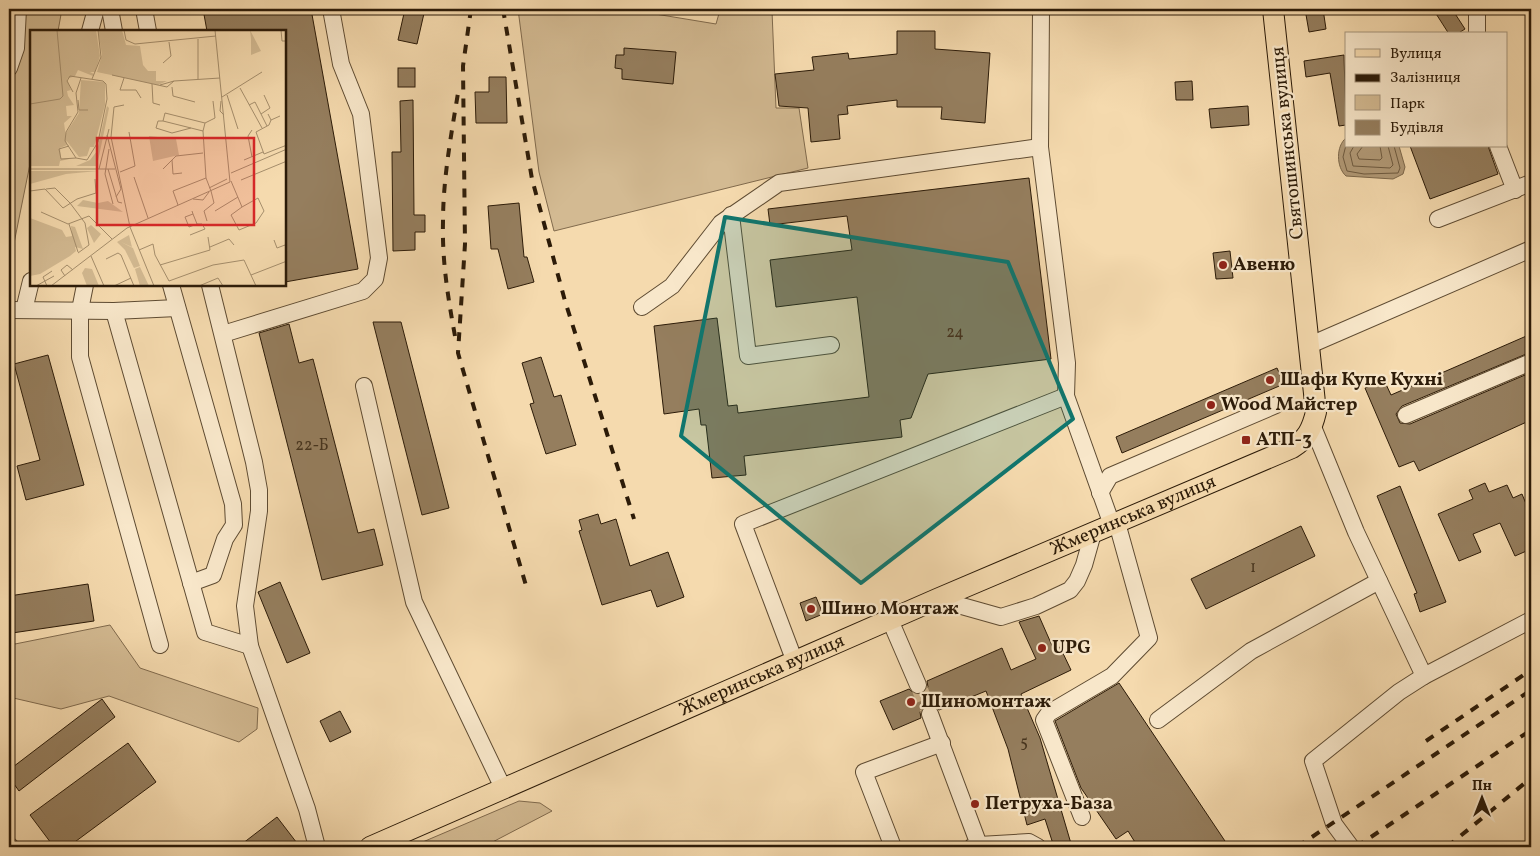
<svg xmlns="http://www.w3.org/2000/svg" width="1540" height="856" font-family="Vollkorn,serif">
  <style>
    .green { fill: #d3ba92; stroke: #806a4d }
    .water { fill: #b19976; stroke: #7c674a }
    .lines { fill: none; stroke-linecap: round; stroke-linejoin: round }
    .shore { stroke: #6e5a3f; stroke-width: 1 }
    .building { fill: #957e5e; stroke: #2c1b08 }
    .minor-tunnel { stroke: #cdb48d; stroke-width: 16; stroke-dasharray: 16 8; stroke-linecap: butt }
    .minor-casing { stroke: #5e4b32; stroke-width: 18 }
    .major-casing { stroke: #2c1b08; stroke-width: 22 }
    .minor { stroke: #f8e7ca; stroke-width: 16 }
    .major { stroke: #f5daae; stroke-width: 20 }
    .rail { stroke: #2c1b08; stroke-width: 4; stroke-dasharray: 9 9; stroke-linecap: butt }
    .marked { fill: #0f766e; fill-opacity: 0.2; stroke: #0f766e; stroke-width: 4; stroke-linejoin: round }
    .poi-dot { fill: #8f2418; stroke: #f8e7ca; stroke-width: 2 }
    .labels { text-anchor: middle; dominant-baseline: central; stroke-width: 4.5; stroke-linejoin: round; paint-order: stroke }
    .number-label { font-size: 16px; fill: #46341e }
    .street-label { font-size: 19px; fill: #2c1b08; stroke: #f8e7ca }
    .poi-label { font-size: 19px; font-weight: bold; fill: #2c1b08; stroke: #f8e7ca; text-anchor: start }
    .inset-road { fill: none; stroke: #a58e6c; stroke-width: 1 }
    .view { fill: #d62828; fill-opacity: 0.15; stroke: #d62828; stroke-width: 2.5 }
    .inset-edge { fill: none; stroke: #2c1b08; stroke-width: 2.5 }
  </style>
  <rect width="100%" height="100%" fill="#f5daae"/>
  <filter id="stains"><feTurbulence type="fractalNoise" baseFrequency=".004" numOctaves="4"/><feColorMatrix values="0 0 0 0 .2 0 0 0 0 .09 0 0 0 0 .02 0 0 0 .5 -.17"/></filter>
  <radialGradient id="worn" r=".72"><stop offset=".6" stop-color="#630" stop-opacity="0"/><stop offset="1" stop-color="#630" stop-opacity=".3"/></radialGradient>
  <g class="green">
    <path d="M26,9h36l-4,22h-27v128l-22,109v-184l14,-34z"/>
    <path d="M518,9h107l91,15 4,-14 52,1 4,97h23l9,60 -254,63 -15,-59z"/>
    <path d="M110,625l30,43 118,40 -1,21 -18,13 -130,-46 -48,13 -52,-12v-62l6,9z"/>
    <path d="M519,801l21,2 12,8 -69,36h-72z"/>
  </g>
  <path class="water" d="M1346,138v8h53l6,21 -2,7 -10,5 -47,-3c-10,-9 -10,-30 0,-38z"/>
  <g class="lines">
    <g class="shore">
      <path d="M1346,145l-3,12 4,14 17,3 34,-1 2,-5 -6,-22"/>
      <path d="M1354,146l-4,7 3,13 37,2 3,-3 -5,-19"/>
      <path d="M1363,146l-6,8 2,5 21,1 2,-2 -2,-12"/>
    </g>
  </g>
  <g class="building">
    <path d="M203,9h108l47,260 -73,13v-251h-78z"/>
    <path d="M405,9h20l-8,35 -19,-4z"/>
    <path d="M1305,9h18l3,20 -17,3z"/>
    <path d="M1433,9h19l13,20 -8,5h-8z"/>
    <path d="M897,31h38v18l55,4 -5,70 -44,-4 1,-12h-45v-7l-50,6 1,8 -10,1 2,24 -29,3 -3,-34 -29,-2 -4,-32 39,-4 -2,-13 36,-4 1,6 48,-5z"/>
    <path d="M624,48l52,4 -3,32 -51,-5v-10l-7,-1 1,-13h8z"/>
    <path d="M1344,55l2,70 -7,1 -9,-53 -24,4 -2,-16z"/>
    <rect x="398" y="68" width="17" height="19"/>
    <path d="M489,77h17l1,46h-31l-1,-31h14z"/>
    <path d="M1192,81l1,19h-17l-1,-18z"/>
    <path d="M413,100l1,115h11v17h-10v18l-22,1 -1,-99h9l-1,-51z"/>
    <path d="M1248,106l1,19 -38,3 -2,-19z"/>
    <path d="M1410,146h78l10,28 -68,25z"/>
    <path d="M1029,178l22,181 -123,15 -17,44 -11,2 2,17 -158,19 2,19 -34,3 -6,-53h-5l-2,-16 -35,5 -10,-88 63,-8 11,88 9,-1 1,8 131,-16 -12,-100 -81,10 -6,-47 82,-10 -5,-34 -77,9 -2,-16z"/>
    <path d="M519,203l5,54h3l7,25 -26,7 -10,-40h-7l-3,-43z"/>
    <path d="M1230,251l3,27 -17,1 -3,-26z"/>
    <path d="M373,322h28l48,186 -27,7z"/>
    <path d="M289,324l10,39 14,-4 45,174 16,-4 9,36 -61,15 -63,-247z"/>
    <path d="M1531,334v18l-129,54 -6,8 4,9 10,1 115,-49 6,13 -5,2 5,13v17l-112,51 -5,-10 -15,6 -34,-79 19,-8 7,15z"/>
    <path d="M48,355l36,130 -58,15 -9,-34 23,-6 -26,-96z"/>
    <path d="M541,357l13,40 7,-2 15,50 -30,9 -16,-50 4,-1 -12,-40z"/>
    <path d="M1277,368l7,16 -162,69 -6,-16z"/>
    <path d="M1485,483l4,9 18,-7 6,13 9,-4 9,22v33l-16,7 -15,-33 -27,11 8,18 -22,9 -21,-47 35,-15 -4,-9z"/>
    <path d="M1400,486l46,116 -26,10 -6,-18 3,-1 -40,-97z"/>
    <path d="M598,514l3,10 15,-5 14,47 38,-14 16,45 -27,10 -6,-17 -49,15 -23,-74 3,-1 -3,-10z"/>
    <path d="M1301,526l14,30 -109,53 -15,-30z"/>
    <path d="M280,582l30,71 -23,10 -29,-71z"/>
    <path d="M88,584l6,37 -82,12 -3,-37z"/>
    <path d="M816,597l7,17 -17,7 -6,-18z"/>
    <path d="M1039,616l15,34 6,-3 11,23 -50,24 19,44 32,109h-18l-9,-28 -18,6 -19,-76 -22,-58 -47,19 -7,-6 -6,1 -6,7 1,6 -28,12 -13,-29 29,-12 7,6 6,-1 6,-7 -1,-6 75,-33 9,22 25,-11 -17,-37z"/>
    <path d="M1119,683l110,164h-91l-10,-16 -12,8 -35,-51 -26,-67z"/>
    <path d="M102,699l13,18 -96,74 -10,-14v-7z"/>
    <path d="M340,711l11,21 -21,10 -10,-21z"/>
    <path d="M128,743l28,39 -88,65h-14l-24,-32z"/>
    <path d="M277,817l23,30h-62z"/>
  </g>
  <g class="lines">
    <path class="minor-tunnel" d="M918,685l12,29"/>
    <g class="minor-casing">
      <g id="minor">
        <path d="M110,9l4,22"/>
        <path d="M144,9l4,22"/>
        <path d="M1041,9l-1,138 27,216 -1,33 46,129"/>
        <path d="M90,31l6,-22"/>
        <path d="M1477,34v-25"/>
        <path d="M9,68l7,-20 2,-39"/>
        <path d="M1498,146l17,44"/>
        <path d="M731,215l17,141 83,-11"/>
        <path d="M1438,219l93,-36"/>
        <path d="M85,285l-5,25v47l80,288"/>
        <path d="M171,285l62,219 1,21 -9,14 -12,36 -22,8"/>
        <path d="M210,285l44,177 5,28v21l-14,95 5,40 57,163 10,38"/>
        <path d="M642,307l30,-21 49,-63 58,-40 261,-36"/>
        <path d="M9,310l105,1 63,-3"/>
        <path d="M24,310l7,-29"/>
        <path d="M114,311l91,321 45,14"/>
        <path d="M223,334l140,-43 12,-12 4,-21 -18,-144 -20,-50 -10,-55"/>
        <path d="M1310,345l221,-96"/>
        <path d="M364,386l50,216 90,188"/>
        <path d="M1406,415l125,-53"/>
        <path d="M1313,427l43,105 68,144"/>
        <path d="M1100,493l10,-17 166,-71"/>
        <path d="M937,599l64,18 35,-11 34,-16 7,-9 7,-16 9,-32"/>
        <path d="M890,620l28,65"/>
        <path d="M795,662l-52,-138 323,-128"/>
        <path d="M930,714l49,131 -7,2"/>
        <path d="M1158,720l93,-69 128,-70"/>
        <path d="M1082,817l-38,-97 5,-7 63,-37 37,-38 -32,-115"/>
        <path d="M9,845l2,2"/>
        <path d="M979,845l50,-3 9,5"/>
        <path d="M893,847l-29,-75 78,-29"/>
        <path d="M1351,847l-17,-23 -21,-63 86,-69 25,-16 107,-56"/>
      </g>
    </g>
    <g class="major-casing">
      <g id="major">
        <path id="s1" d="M370,847l567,-248 355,-151c15,-9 20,-19 24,-36l-43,-403"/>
      </g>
    </g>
    <use href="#minor" class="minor"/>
    <use href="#major" class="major"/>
    <g class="rail">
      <path d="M471,9l-8,57 2,178 -7,109 69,236"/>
      <path d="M503,9l29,170 33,122 69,218"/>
      <path d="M455,336c-7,-38 -13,-75 -12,-114 0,-43 8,-86 15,-129"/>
      <path d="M1426,741l105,-71"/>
      <path d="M1297,847l234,-157"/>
      <path d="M1356,847l175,-117"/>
      <path d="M1447,847l84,-69"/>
    </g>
  </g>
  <path class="marked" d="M725,217l283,45 65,157 -212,164 -180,-147z"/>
  <g class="poi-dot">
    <circle cx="1223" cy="265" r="5"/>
    <circle cx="1270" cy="380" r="5"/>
    <circle cx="1211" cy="405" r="5"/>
    <rect x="1241" y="435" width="10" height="10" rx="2.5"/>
    <circle cx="811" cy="609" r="5"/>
    <circle cx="1042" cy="648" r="5"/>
    <circle cx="911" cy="702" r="5"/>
    <circle cx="975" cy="804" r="5"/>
  </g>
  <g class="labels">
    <g class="number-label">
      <text x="955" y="333">24</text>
      <text x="312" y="446">22-Б</text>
      <text x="1253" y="568">1</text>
      <text x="1024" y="743">5</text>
    </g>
    <g class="street-label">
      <text transform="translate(1288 143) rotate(-96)">Святошинська вулиця</text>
      <text stroke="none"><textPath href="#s1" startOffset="832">Жмеринська вулиця</textPath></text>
      <text stroke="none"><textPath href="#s1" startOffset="428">Жмеринська вулиця</textPath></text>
    </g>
    <g class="poi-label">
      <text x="1233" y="265">Авеню</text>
      <text x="1280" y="380">Шафи Купе Кухні</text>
      <text x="1221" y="405">Wood Майстер</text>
      <text x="1256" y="440">АТП-3</text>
      <text x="821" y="609">Шино Монтаж</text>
      <text x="1052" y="648">UPG</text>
      <text x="921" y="702">Шиномонтаж</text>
      <text x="985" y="804">Петруха-База</text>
    </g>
  </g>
  <g transform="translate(30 30)">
    <rect width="256" height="256" fill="#f5daae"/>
    <path d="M0,0h66l4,26 -5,16h-5l4,2 -1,2 -15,-6 -3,6 -8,3 4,11 -4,1 1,5 6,9 -8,1 1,10h5l-8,7 3,22 -7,3 1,11 13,-1 -14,3 -1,5h-29zM68,0h24l4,15 14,1 3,19 5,6h8v10h11l-9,4 -61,-13 5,-17zM220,0l11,21 -10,4v-16zM51,50l24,2v23l-11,42h-4l-3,9 -8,1 -13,-17v-7l13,-20zM77,76l2,2 -12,58h-21l14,-6 7,-9zM119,106l27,3 3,16 -26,6zM0,141h68l-32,3 -36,10zM53,170l15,3 10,-2 15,11 -46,-6zM0,188l32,12 4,7 6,-1 -1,-10 4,1 8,22 -8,-2 1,4 -6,5 -30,18 -10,2zM61,195l10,9 -7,9 -7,-15zM99,205l3,12 -11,-5 12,6 7,18 -6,2 -9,-18 -8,-8zM110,237l9,19h-9l-5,-17zM55,238l7,1 7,17h-12l-5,-13z" fill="#d3ba92"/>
    <path class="inset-road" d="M94,0l2,10 9,4 81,-8M251,0l1,11h5M133,33l8,-7 -2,-14M82,45l55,12 7,-6M94,48l-4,12h16l5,8M62,49l9,-22 -3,-27M168,49v-40M122,54l1,19 7,2M130,55l14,-4 46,-3M142,57l1,9 22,6M210,58l22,40M43,62l-6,-11 3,-5 33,5 3,3 1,15 -9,43 -11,18 -11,-2 -11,-17 1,-9 12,-20 -2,-19 5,-15M197,65l11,34M192,67l40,-25M48,70l1,10h9M191,71l-1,10 4,4M0,74l30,-5 3,-3 -6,-66M94,75l-10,2 -3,30 19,90M219,75l6,-3 12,24M231,84l9,-6 -6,-13M238,84l3,6 9,-4M241,90l-2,5 -13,7 8,22 23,-9M133,91l2,-8 40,10M161,98l-19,5 -16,-5 2,-7h5l40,10M77,105l14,54 -5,8M39,116l-10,3 2,10 15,-1M79,119l-4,25 8,30M222,127l-4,-21 4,-6M142,130l1,14 9,-1M214,130l19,-8M0,139h85M69,139l10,-40M78,139l10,33 4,1M133,139l13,-13 27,-3M90,142l15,-6 -6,-34M201,143l56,-24M104,147l14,41M211,150l46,-19M201,151l11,26 -11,8 8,15 17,-7 8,-12 -6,-13 -16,9M179,158l18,-9M16,159l9,-1 15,15M0,161l15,-2 18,19 14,-9 19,-6 -1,-14M181,161l-5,-13 -3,-47 2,-8 10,-5 -2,-17M163,169l10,1 6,-8M40,173l15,20 4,22 -11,8M148,175l-5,-14 33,-13M162,181l1,3 4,10 -8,3 -4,-10 8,-3M185,181l23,-14M11,182l27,12 21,-8 23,23M177,191l-3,-10 10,-8 -3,-12M39,194l9,28M100,197l24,59M160,205l15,-6 -3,-5h-5M244,210l3,8 8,-3 2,6M180,217l19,-8 5,6M109,220l14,-6 2,11 14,26 44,-16 31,-5 12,26M61,226l13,30M76,229l12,-6 3,2 13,31M130,235l50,-15 -2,-13M221,245l36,-14M35,246l-4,-6 6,-5 6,5M6,256l18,-10M17,256l-4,-9 9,-6M21,256l76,-58 103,-46 -15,-152M84,256l17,-8M169,256l19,-8 5,8"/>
    <path class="view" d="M67,108h157v87h-157z"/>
    <rect width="256" height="256" class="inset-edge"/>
  </g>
  <rect width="1540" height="856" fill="none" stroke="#f5daae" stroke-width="30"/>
  <rect x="10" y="10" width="1520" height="836" fill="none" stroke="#2c1b08" stroke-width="2.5"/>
  <rect x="15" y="15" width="1510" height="826" fill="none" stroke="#2c1b08"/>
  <rect x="1345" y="32" width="162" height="115" fill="#f8e7ca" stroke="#a6957c"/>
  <rect x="1355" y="49" width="25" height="8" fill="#f5daae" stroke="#a6957c"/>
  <text x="1390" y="58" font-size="15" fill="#2c1b08">Вулиця</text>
  <rect x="1355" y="74" width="25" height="8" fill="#2c1b08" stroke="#a6957c"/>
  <text x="1390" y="82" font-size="15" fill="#2c1b08">Залізниця</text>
  <rect x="1355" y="95" width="25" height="15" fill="#d3ba92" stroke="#a6957c"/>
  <text x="1390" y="108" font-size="15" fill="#2c1b08">Парк</text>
  <rect x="1355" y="120" width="25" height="15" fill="#957e5e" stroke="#a6957c"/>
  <text x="1390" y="132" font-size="15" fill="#2c1b08">Будівля</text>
  <g transform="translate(1482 798)" stroke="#f8e7ca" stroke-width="4" paint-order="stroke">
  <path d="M0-4L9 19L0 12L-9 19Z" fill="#2c1b08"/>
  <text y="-8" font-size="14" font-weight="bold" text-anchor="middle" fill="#2c1b08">Пн</text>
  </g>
  <rect width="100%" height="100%" filter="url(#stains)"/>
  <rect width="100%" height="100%" fill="url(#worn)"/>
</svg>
